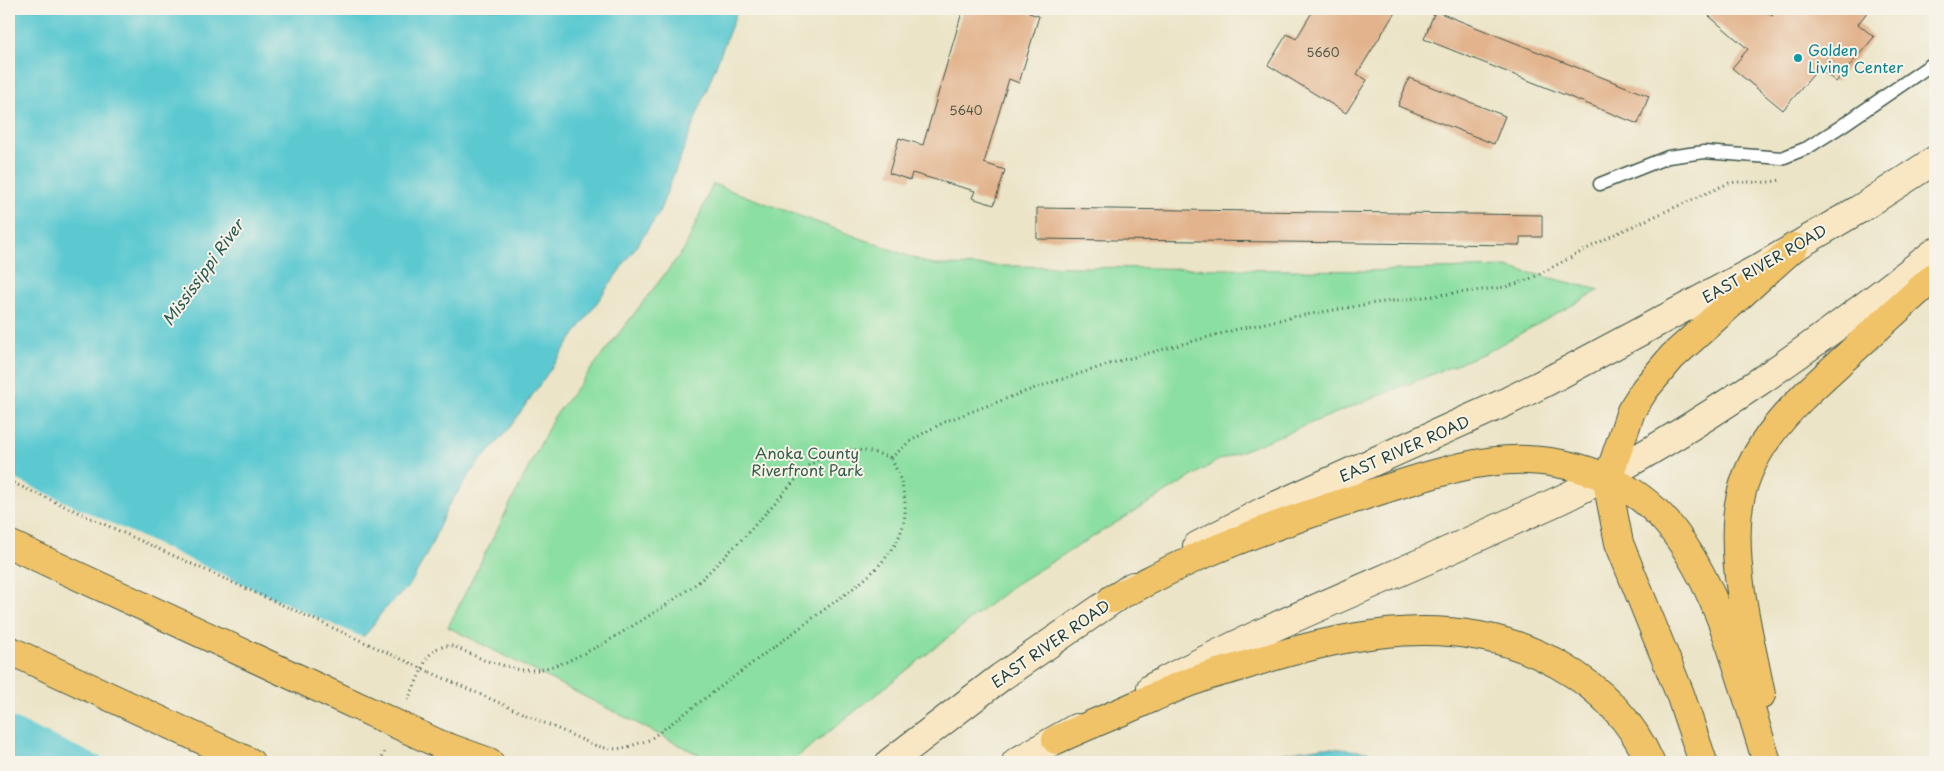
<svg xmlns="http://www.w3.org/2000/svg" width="1944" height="771" font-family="'Playpen Sans',sans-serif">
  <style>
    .green { fill: #8bdfa2; stroke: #558e6b }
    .water { fill: #5cc9d1; stroke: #3e8382 }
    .pier { fill: #ebe4c7 }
    .building { fill: #e2b38c }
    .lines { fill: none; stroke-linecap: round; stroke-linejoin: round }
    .service-casing { stroke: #3e564a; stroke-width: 15 }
    .secondary-casing { stroke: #3e564a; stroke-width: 30 }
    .motorway-casing { stroke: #3e564a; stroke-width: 30 }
    .path { stroke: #3e564a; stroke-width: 3; stroke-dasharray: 1 4; stroke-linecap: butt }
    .service { stroke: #fff; stroke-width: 12 }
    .secondary { stroke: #f9e7c3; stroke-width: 28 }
    .motorway { stroke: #f1c369; stroke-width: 28 }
    .motorway-bridge-casing { stroke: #3e564a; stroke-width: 30; stroke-linecap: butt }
    .path-bridge { stroke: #3e564a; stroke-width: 3; stroke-dasharray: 1 4; stroke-linecap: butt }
    .motorway-bridge { stroke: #f1c369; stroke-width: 28 }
    .culture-dot { fill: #0f9aa8; stroke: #f7f3e8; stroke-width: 2 }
    .labels { text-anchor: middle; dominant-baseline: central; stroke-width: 4; stroke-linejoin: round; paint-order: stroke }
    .number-label { font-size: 12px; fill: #505a4a }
    .culture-label { font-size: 15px; fill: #0d838f; stroke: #f7f3e8; text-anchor: start }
    .street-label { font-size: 15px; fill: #1f3d34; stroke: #f7f3e8 }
    .park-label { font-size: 15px; fill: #355d4a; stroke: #f7f3e8 }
    .water-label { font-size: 16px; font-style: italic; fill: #2b5953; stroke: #f7f3e8 }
  </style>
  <rect width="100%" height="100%" fill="#f7f3e8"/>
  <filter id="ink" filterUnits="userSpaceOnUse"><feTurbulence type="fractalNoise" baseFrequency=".02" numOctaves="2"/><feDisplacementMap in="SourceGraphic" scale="10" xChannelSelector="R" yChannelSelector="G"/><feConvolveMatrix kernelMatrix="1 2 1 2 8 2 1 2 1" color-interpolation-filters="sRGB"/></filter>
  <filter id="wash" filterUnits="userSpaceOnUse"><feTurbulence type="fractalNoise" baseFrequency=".0096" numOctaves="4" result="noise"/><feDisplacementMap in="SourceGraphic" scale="20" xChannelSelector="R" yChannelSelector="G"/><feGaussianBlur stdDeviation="1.12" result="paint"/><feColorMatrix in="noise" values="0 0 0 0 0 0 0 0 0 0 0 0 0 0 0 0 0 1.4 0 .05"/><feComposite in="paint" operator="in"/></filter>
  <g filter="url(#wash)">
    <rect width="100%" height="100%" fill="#ebe4c7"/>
    <path class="green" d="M713,184l220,81 432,6 141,-4 94,23 -115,63 -268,108 -203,124 -223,177h-78l-265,-135 106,-210 131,-169z"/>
    <g class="water">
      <path d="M9,9h729l-80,206 -150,215 -34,38 -27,40 -17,40 -20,37 -28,27 -14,20 -25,22 -50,50 -21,58h-263z"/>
      <path d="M1323,747l45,5 24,10h-139l26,-8z"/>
    </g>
    <path class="pier" d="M9,476l284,131 72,31 -20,18 -50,49 -12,49 -8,8h-164l-102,-46z"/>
    <g id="blocks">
      <g class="building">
        <path d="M963,9h67l-1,4 10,3 -20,67 -10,-4 -25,84 21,7 -11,35 -22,-7 3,-7 -63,-18 -2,7 -21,-7 10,-35 24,7z"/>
        <path d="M1314,9h83l-40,65 10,6 -21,33 -78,-48 19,-31 9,5z"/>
        <path d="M1714,9h50l8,7 6,-7h87l3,2 -10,13 16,13 -38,45 -17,-14 -36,42 -51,-42 16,-19 -39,-33z"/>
        <path d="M1435,11l214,85 -11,28 -214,-85z"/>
        <path d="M1409,78l96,38 -11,28 -96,-38z"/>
        <path d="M1037,208l505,7v22h-22v8l-483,-6z"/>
      </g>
    </g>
  </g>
  <g filter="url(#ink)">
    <use href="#blocks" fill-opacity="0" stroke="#3e564a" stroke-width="1"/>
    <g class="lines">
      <g class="service-casing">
        <path id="service" d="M1600,184l68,-27 36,-5 78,6 25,-10 33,-21 95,-65"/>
      </g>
      <g class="secondary-casing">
        <g id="secondary">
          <path d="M1197,546l67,-35 240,-108 44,-22 211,-113 99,-58 77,-50"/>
          <path d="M1151,688c115,-63 239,-109 358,-165 21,-10 44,-19 65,-30 130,-67 247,-152 361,-241"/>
          <path d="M890,762l111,-85 132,-91"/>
          <path d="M1016,762l60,-34"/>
        </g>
      </g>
      <g class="motorway-casing">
        <g id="motorway">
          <path d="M1112,599c30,-14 59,-31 90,-44 60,-26 124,-47 186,-67 45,-14 92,-30 139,-28 54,2 107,23 141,64 53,64 74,160 99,238"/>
          <path d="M9,650l241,112"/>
          <path d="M1761,695c-11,-57 -27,-115 -24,-172 3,-75 61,-122 111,-168 29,-27 58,-53 87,-79"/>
          <path d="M1056,740c31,-14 63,-27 94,-41 16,-7 32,-15 49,-20 15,-6 32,-9 47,-14 102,-33 215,-56 313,0 41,23 72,54 91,97"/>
          <path d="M439,744l50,18"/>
          <path d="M1703,762l-23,-68 -61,-151 -13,-67 7,-12 18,-53 14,-22 27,-32 122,-110"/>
        </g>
      </g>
      <g class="path">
        <path d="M891,458l18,-16 20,-12 20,-10 86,-32 81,-26 122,-33 50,-11 80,-14 137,-17 14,-4 15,-6 79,-42 116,-52c17,-3 34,2 51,-3"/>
        <path d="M430,672l164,73c26,8 31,2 55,-5l211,-157c44,-37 59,-70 31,-125"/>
        <path d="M408,700l19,-42 8,-9 10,-3h8l31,14 36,10h19l27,-8 37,-18 62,-38 35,-25 45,-45 63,-70c27,-19 52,-20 83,-8"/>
        <path d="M380,762l6,-13"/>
      </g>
      <use href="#service" class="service"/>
      <use href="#secondary" class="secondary"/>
      <use href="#motorway" class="motorway"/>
      <g class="motorway-bridge-casing">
        <path id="motorway-bridge" d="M9,544l430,200"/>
      </g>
      <path class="path-bridge" d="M9,481l421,191"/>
      <use href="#motorway-bridge" class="motorway-bridge"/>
    </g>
  </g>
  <circle class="culture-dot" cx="1798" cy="58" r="5"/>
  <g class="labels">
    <g class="number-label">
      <text x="1323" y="52">5660</text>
      <text x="966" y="110">5640</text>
    </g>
    <g class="culture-label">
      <text x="1808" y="49">Golden<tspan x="1808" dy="17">Living Center</tspan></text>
    </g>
    <g class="street-label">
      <text transform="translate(1764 263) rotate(-30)">EAST RIVER ROAD</text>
      <text transform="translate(1404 448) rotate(-24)">EAST RIVER ROAD</text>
      <text transform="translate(1050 643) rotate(-35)">EAST RIVER ROAD</text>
    </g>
    <g class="park-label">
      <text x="807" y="452">Anoka County<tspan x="807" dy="17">Riverfront Park</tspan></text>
    </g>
    <g class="water-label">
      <text transform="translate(202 272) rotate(-54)">Mississippi River</text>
    </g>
  </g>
  <rect width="1944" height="771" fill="none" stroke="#f7f3e8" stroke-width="30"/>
</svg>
